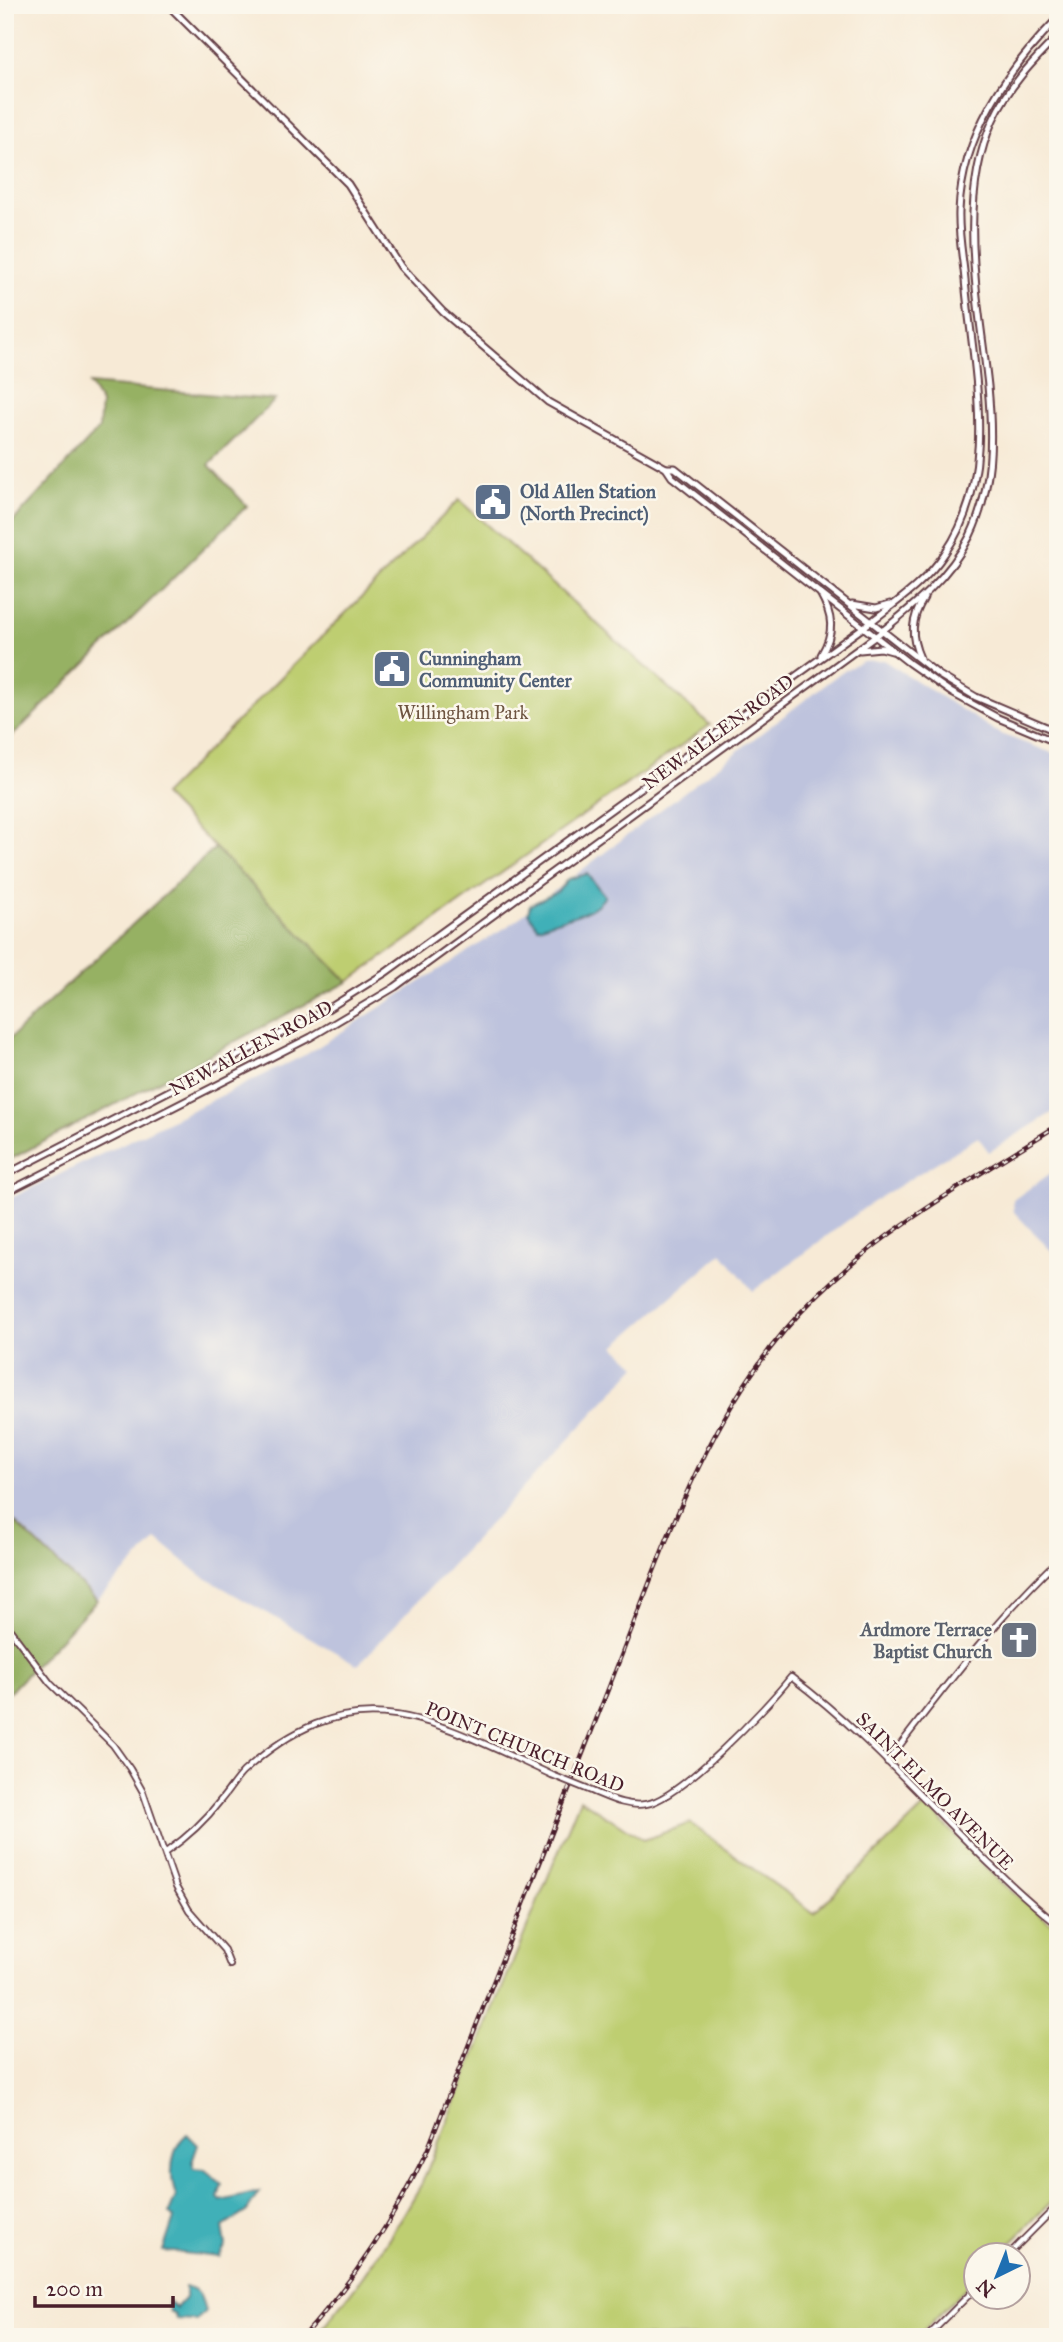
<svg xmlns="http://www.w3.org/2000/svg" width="1063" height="2342" font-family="'IM FELL Great Primer',serif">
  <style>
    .industrial { fill: #bec3dd }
    .green { fill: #bece71; stroke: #84764e; stroke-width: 2 }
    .forest { fill: #96b163; stroke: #706847; stroke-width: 2 }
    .water { fill: #3fb0b8; stroke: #446872; stroke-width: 2 }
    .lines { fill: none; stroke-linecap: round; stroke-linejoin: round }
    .tertiary-casing { stroke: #643d45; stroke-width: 8 }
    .secondary-casing { stroke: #643d45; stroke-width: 9 }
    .tertiary { stroke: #fff; stroke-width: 4.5 }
    .secondary { stroke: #fff; stroke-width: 5 }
    .rail-casing { stroke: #4a1f2b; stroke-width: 4.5 }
    .rail { stroke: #fbf7ec; stroke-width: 2; stroke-dasharray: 5; stroke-linecap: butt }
    .tertiary-bridge-casing { stroke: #643d45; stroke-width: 8; stroke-linecap: butt }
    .tertiary-bridge { stroke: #fff; stroke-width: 4.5 }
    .labels { text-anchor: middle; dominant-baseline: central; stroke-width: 5; stroke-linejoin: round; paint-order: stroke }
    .service-label { font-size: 19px; font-weight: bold; fill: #4e5e75; stroke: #fbf7ec; text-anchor: start }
    .park-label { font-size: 19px; fill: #6d5440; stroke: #fbf7ec }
    .street-label { font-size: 19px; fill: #4a1f2b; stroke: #fbf7ec }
    .worship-label { font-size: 19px; font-weight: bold; fill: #5b616d; stroke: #fbf7ec; text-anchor: end }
  </style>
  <rect width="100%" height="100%" fill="#fbf7ec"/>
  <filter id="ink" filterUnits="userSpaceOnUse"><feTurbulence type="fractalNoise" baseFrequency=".0143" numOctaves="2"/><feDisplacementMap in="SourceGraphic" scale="14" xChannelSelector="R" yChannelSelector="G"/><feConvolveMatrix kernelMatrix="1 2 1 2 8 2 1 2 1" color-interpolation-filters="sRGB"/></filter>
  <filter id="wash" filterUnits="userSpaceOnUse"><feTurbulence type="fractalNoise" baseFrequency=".00686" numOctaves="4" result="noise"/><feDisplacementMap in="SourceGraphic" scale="28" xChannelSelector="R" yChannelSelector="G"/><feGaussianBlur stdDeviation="1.57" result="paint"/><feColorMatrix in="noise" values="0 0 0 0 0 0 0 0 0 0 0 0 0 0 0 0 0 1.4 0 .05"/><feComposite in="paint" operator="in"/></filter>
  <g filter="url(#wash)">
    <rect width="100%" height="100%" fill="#f7ead6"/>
    <g class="industrial">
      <path d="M883,660l117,74 58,21v354l-69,43 -11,-15 -107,66 -118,88 -31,-38 -107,93 22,20 -279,299 -156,-89 -45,-37 -60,61 -92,-87v-312l302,-147 204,-130 329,-251 23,-12z"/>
      <path d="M1051,1173l7,2v83l-44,-46 -1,-12z"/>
    </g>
    <g class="green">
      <path d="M459,500l251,225 -362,257 -185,-187z"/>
      <path d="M580,1799l64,41 46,-17 124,90 112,-108 73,76 59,48v266l-59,59h-23l-1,24 -58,59h-602c42,-49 76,-98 107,-154z"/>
    </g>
    <g class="forest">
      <path d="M89,384l186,16 -66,65 38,41 -242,237v-213l94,-101 2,-26z"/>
      <path d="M215,848l133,134 -343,180v-119z"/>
      <path d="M5,1513l92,87 -92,97z"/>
    </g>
    <g class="water">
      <path d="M587,874l18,22c-13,21 -42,20 -63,30l-4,1 -10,-14 2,-8 27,-13 11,-13z"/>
      <path d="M187,2134l11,11 -5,14 1,10 11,1 17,14 -4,14 3,3 38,-9 -12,19 -24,16 3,18 -7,12 -56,-6 11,-33 -5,-5 7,-17c-7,-19 -6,-48 11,-62z"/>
      <path d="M185,2287c14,0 17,12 20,24l-8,9 -21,-1 -1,-5 -6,-3 -1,-10 8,7 9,-10z"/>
    </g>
  </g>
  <g filter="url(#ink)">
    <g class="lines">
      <g class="tertiary-casing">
        <g id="tertiary">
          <path d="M5,1623l45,60 63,62 17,24 13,23 33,95 13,23 35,40 6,15"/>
          <path d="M887,1762c54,-70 106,-140 171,-202"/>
          <path d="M594,1792c17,7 33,15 52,12 34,-5 122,-98 145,-127 98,73 172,172 267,248"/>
          <path d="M166,1852c20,-14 39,-31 54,-51 8,-9 15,-21 23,-29 112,-103 193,-50 309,3"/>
          <path d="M1009,2254l49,-49"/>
          <path d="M927,2337l49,-49"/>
        </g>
      </g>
      <g class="secondary-casing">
        <g id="secondary">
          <path d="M168,5l180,179 53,83 42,45 105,90 118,66 6,9 237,186 43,30 46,25 60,25"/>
          <path d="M666,468h9l264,207 37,22 82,35"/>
          <path d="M820,593c13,23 15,39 1,62"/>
          <path d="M852,604l24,4 14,-4"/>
          <path d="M860,650l21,-2 11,3"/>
          <path d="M920,658c-10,-22 -9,-39 4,-60"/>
          <path d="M5,1175l318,-163 62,-39 487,-352c26,-20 55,-40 73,-68 55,-79 28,-184 20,-273 -2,-22 -7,-46 -6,-69 3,-76 47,-140 99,-193"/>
          <path d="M5,1193l306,-156 84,-50 481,-351c36,-29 73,-58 94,-100 23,-48 23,-97 18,-150 -9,-85 -32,-185 5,-266 15,-33 40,-59 65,-84"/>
        </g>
      </g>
      <use href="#tertiary" class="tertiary"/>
      <use href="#secondary" class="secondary"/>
      <g class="rail-casing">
        <path id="rail" d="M303,2337c53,-59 89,-116 124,-186 63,-161 125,-322 189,-482 47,-119 86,-240 169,-339 74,-88 177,-144 273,-205"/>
      </g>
      <use href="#rail" class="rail"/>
      <g class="tertiary-bridge-casing">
        <path id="tertiary-bridge" d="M552,1775l42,17"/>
      </g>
      <use href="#tertiary-bridge" class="tertiary-bridge"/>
    </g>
  </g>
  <defs>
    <g id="civic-square" transform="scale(2.0125)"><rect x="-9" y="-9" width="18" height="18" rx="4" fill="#5c6f8a" stroke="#fbf7ec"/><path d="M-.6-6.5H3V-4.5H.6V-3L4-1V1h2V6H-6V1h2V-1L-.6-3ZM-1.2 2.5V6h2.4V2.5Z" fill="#fff"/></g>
    <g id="church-square" transform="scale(2.0125)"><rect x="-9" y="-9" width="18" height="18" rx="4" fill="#6b7280" stroke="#fbf7ec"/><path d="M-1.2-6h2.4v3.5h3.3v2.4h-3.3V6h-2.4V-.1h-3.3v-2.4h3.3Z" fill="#fff"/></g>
  </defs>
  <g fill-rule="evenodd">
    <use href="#civic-square" x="493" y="502"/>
    <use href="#civic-square" x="392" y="669"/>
    <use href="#church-square" x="1019" y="1640"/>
  </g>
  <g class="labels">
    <g class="service-label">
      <text x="520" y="491">Old Allen Station<tspan x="520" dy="22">(North Precinct)</tspan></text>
      <text x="419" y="658">Cunningham<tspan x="419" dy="22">Community Center</tspan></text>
    </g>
    <g class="park-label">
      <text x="463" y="712">Willingham Park</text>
    </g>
    <g class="street-label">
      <text transform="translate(718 732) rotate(-36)">NEW ALLEN ROAD</text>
      <text transform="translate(251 1048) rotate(-28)">NEW ALLEN ROAD</text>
      <text transform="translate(525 1747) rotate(22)">POINT CHURCH ROAD</text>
      <text transform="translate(935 1791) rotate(45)">SAINT ELMO AVENUE</text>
    </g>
    <g class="worship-label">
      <text x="992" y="1629">Ardmore Terrace<tspan x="992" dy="22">Baptist Church</tspan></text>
    </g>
  </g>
  <rect width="1063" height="2342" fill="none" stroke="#fbf7ec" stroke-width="28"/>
  <g transform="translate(997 2276) rotate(223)"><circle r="33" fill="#fbf7ec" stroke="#b4a19f" stroke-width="2"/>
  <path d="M0-5L12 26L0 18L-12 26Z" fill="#1f6fb2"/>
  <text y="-10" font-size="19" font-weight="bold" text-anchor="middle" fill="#4a1f2b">N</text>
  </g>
  <path d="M35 2296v10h138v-10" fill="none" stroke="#4a1f2b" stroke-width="3.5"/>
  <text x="46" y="2296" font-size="21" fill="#4a1f2b" stroke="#fbf7ec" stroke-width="5" paint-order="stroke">200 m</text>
</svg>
